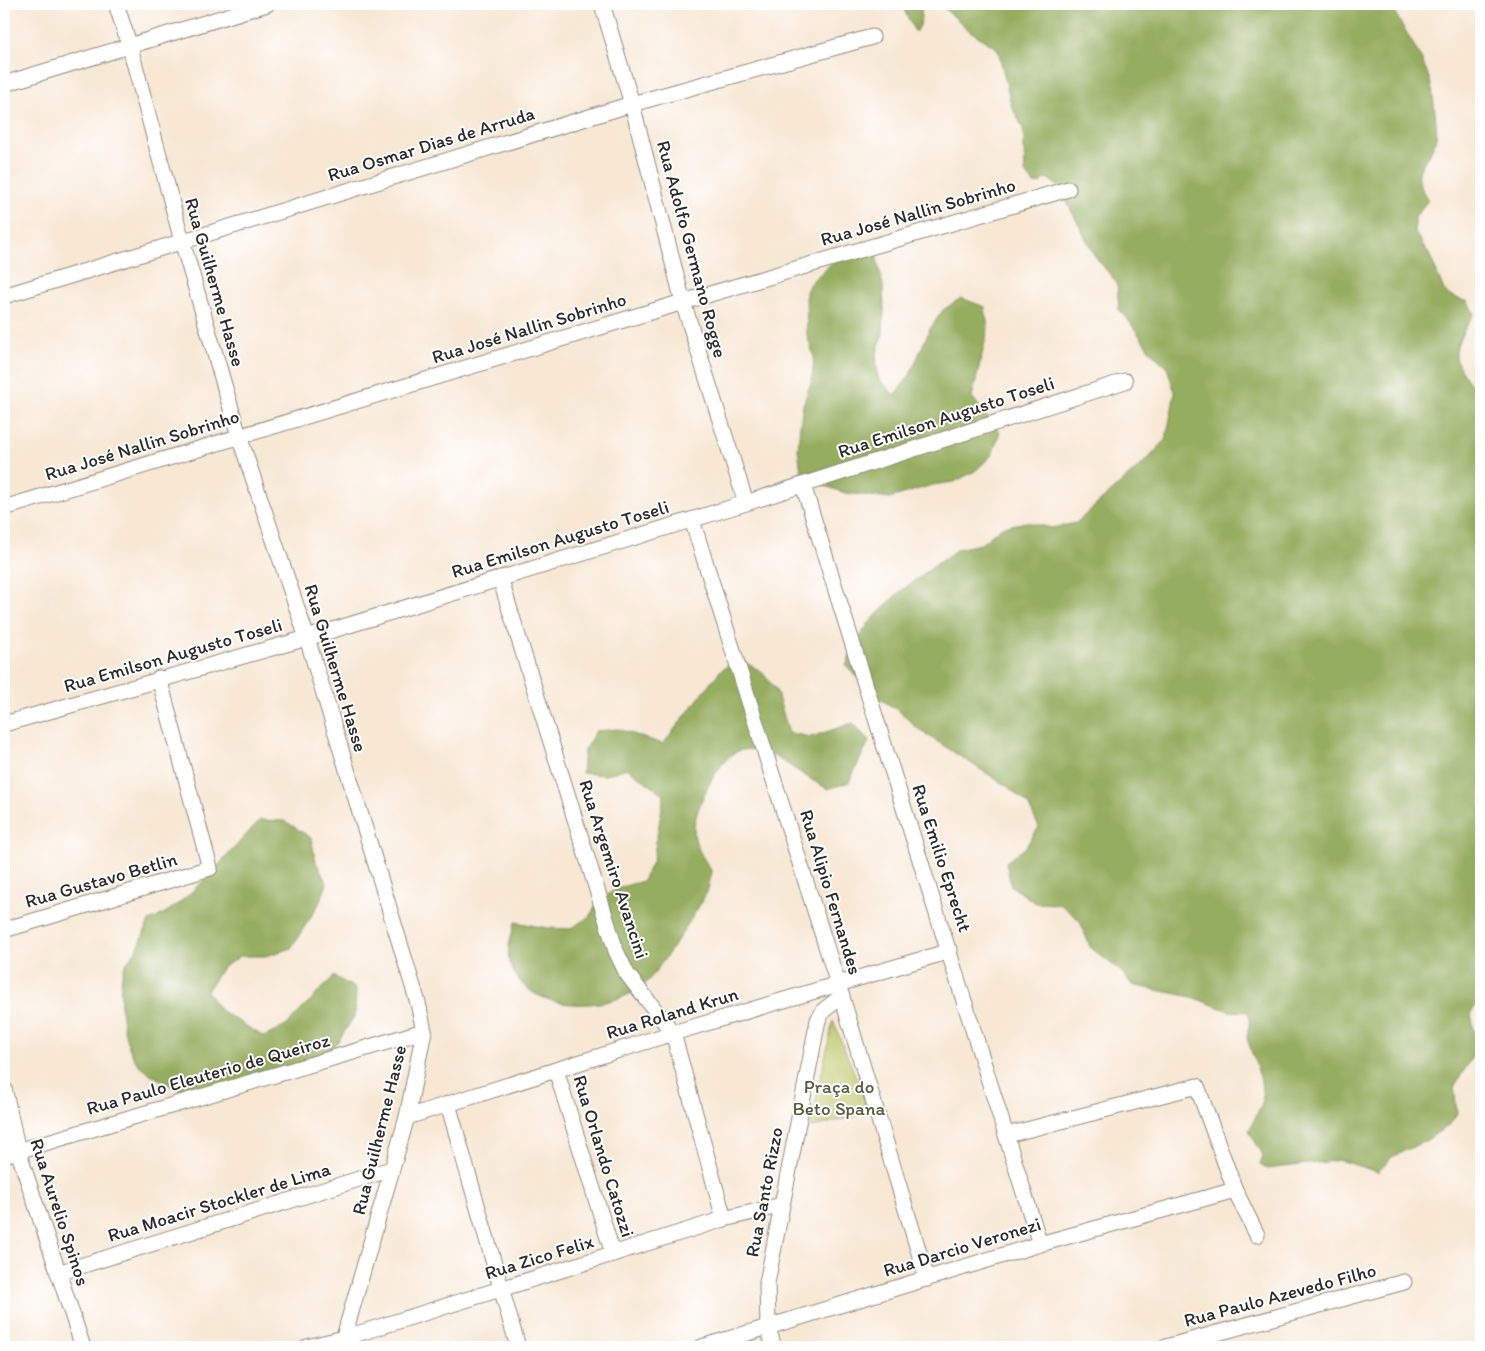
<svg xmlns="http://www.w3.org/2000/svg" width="1485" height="1351" font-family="Itim,sans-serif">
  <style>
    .green { fill: #bcc96b; stroke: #747a4b }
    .forest { fill: #95ad5f; stroke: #606c45 }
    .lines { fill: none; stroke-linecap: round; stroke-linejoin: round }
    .minor-casing { stroke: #91897f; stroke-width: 17 }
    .minor { stroke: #fff; stroke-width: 15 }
    .labels { text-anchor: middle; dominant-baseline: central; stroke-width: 4; stroke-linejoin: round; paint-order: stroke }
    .street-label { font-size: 19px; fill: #2b2b2b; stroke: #fff }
    .park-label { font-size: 19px; fill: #565a3e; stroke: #fff }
  </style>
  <rect width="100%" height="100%" fill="#fff"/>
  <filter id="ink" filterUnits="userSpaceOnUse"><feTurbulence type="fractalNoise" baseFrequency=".02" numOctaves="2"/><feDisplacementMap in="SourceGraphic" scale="10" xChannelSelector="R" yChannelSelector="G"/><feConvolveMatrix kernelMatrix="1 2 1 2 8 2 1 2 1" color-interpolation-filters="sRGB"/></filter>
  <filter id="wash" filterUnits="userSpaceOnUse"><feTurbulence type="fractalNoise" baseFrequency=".0096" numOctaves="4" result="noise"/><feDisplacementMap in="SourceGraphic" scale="20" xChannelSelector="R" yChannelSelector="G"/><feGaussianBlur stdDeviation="1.12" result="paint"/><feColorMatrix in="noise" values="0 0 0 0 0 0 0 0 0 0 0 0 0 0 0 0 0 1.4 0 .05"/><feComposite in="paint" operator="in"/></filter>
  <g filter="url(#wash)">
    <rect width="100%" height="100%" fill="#f7e7d3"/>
    <path class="green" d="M833,1021l37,91 -60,16z"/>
    <g class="forest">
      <path d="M901,4h492v5c14,27 37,57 40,87 1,10 5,33 3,42 -7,28 -30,28 -8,62l-13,17v16l14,21 15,36 6,6 18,6 6,12c-27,43 -23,43 6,83l1,600 -10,16 6,36 -23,38 3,26 -6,10 -24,17 -35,17 -14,15 -38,-12 -73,9 -7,-4 3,-10 -14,-24 14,-30 -2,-21 -14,-42 3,-20 -2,-6 -19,-1 -37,-14 -60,-12 -10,-13 -32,-25 -10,-26 -20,-17 -24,-1 -25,-17 -5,-24 19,-14 14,-21 -11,-23 -20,-17 -90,-58 -19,-18 -22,-14 -31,-31 8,-20 14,-22 30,-31 59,-44 24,-5 21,-17 24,-5 26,6 24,-5 73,-65 17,-19 9,-46 -8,-26 -16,-15 -27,-38 -5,-3 -2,-28 -22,-27 -36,-69 -12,-9 -7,5 -6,1 -9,-12 -2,-44 -12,-23 -13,-56 -28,-18 -28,-25 -20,-2 -2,22 -5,6z"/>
      <path d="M876,254l7,32 1,24 -1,23 -7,23 2,22 16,17 15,-18 21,-48 13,-19 18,-12 24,9 3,22 -16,68 28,35 -8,23 -17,16 -21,11 -22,3 -42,13 -45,-5 -22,-8 -22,-14 -3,-22 2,-23 3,-21 9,-25 2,-23 -7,-22 -1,-43 4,-9 24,-22z"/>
      <path d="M738,659l23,12 15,19 13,43 22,4 42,-14 16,18 -20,41 -21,7c-22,-11 -42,-28 -63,-37 -5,-3 -17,-3 -23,-2 -22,3 -47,58 -48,78 -1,15 9,30 17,42 -1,7 -1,16 -4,22 -8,16 -53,86 -65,95 -39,27 -121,26 -133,-28 -3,-10 4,-27 6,-37l32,6 23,1 19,-12 12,-19 20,-11 22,-6 10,-21 11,-65 -37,-27 -22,7 -23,-2 2,-23 12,-19 22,-2 45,15 57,-73z"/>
      <path d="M260,820l25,1 26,17 5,24 11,22 -8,20 -28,44 -26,8h-25l-19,13 -14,22 13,19 44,27 22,-11 48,-50 22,13 -1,26 -16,25 -16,16 -120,44c-17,-6 -52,-23 -64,-35 -17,-18 -23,-75 -15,-97 3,-7 9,-13 13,-19 5,-9 8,-19 12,-28 35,-12 84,-73 111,-101z"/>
    </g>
  </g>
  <g filter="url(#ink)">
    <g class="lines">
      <g class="minor-casing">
        <g id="minor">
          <path d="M116,4l14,43 52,194 57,195 68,202 111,365 6,28 -17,86 -66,230"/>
          <path d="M602,4l30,100 51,198 63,201"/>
          <path d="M4,84l263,-80"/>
          <path d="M4,296l628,-192 240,-67"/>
          <path d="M803,485l237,759"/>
          <path d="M4,508l679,-206 385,-113"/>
          <path d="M692,520l146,464 89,295"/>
          <path d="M500,578l116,373 11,23 46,59 51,186"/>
          <path d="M4,724l303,-86 439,-135 379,-122"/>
          <path d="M4,930l206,-62 -51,-190"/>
          <path d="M556,1070l57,184"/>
          <path d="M4,1088l14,63 65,196"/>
          <path d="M448,1104l70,243"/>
          <path d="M407,1117l266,-84 277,-82"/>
          <path d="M1007,1135l190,-49 38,104 22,45"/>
          <path d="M4,1155l420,-124"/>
          <path d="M58,1273l333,-104"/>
          <path d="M307,1347l37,-9 380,-119 58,-14"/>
          <path d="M702,1347l338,-103 195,-54"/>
          <path d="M774,1347l-6,-19 -1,-45 51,-263 6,-10 18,-14"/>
          <path d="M1166,1347l238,-65"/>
        </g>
      </g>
      <use href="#minor" class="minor"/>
    </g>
  </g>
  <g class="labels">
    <g class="street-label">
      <text transform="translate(431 144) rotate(-17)">Rua Osmar Dias de Arruda</text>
      <text transform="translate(918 212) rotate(-16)">Rua José Nallin Sobrinho</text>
      <text transform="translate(692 249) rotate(75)">Rua Adolfo Germano Rogge</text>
      <text transform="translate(215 282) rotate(74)">Rua Guilherme Hasse</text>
      <text transform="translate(529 328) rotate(-17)">Rua José Nallin Sobrinho</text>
      <text transform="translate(946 417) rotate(-18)">Rua Emilson Augusto Toseli</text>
      <text transform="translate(142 445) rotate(-17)">Rua José Nallin Sobrinho</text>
      <text transform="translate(560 539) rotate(-17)">Rua Emilson Augusto Toseli</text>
      <text transform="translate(173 655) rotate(-16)">Rua Emilson Augusto Toseli</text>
      <text transform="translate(336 668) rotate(73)">Rua Guilherme Hasse</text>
      <text transform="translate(942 858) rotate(72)">Rua Emilio Eprecht</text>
      <text transform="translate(614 869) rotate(72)">Rua Argemiro Avancini</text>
      <text transform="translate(101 880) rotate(-16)">Rua Gustavo Betlin</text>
      <text transform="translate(831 892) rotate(73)">Rua Alipio Fernandes</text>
      <text transform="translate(672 1013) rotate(-17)">Rua Roland Krun</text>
      <text transform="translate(208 1074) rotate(-16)">Rua Paulo Eleuterio de Queiroz</text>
      <text transform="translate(379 1130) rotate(-76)">Rua Guilherme Hasse</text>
      <text transform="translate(604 1156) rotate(73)">Rua Orlando Catozzi</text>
      <text transform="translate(764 1192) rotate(-79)">Rua Santo Rizzo</text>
      <text transform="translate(219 1202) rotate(-17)">Rua Moacir Stockler de Lima</text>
      <text transform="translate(60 1212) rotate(72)">Rua Aurelio Spinos</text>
      <text transform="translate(962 1247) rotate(-17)">Rua Darcio Veronezi</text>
      <text transform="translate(539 1257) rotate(-17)">Rua Zico Felix</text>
      <text transform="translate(1280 1295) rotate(-15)">Rua Paulo Azevedo Filho</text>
    </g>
    <g class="park-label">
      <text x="839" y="1086">Praça do<tspan x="839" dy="22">Beto Spana</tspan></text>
    </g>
  </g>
  <rect width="1485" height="1351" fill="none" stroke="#fff" stroke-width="20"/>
</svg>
